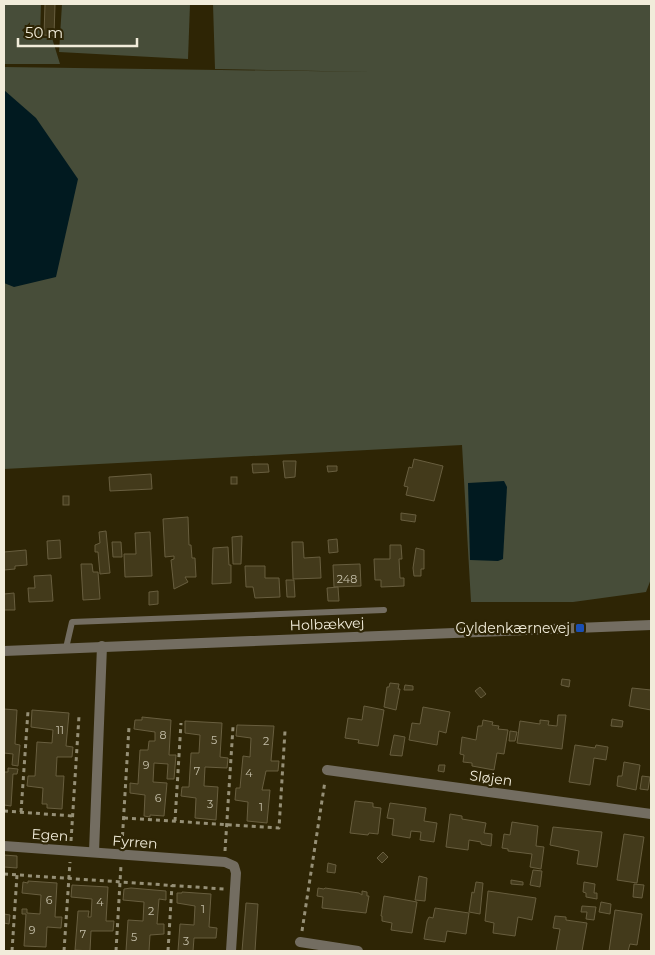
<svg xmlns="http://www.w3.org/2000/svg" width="655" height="955" font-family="Montserrat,sans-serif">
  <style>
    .green { fill: #474d39 }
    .water { fill: #011a20 }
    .building { fill: #433a1b; stroke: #685e3f }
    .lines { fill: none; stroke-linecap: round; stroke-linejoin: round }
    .path { stroke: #969077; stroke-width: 3; stroke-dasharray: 4 4; stroke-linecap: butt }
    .service { stroke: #736d61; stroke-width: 6 }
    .minor { stroke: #736d61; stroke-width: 10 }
    .tertiary { stroke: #736d61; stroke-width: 10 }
    .transit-dot { fill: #1a4fb4; stroke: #2e2505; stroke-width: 2 }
    .labels { text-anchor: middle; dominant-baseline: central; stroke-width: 4.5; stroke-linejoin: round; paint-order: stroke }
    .number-label { font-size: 11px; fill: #c6c0aa }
    .street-label { font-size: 14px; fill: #f1ecda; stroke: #2e2505 }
    .poi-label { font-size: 14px; fill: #f1ecda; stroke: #2e2505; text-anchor: end }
  </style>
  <rect width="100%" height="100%" fill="#2e2505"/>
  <g class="green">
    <path d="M4,4h37l-1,34h12l8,26h-56z"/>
    <path d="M62,4h128l-2,55 -129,-7z"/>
    <path d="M213,4h438v575l-5,13 -73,10h-102l-9,-157 -458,24v-402l372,5 -161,-3z"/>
  </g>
  <g class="water">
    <path d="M4,90l32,28 42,61 -22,98 -42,10 -10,-4z"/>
    <path d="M504,481l3,6 -4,72 -5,2 -28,-1 -2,-77z"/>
  </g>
  <g class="building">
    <path d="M45,4h10l-1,32 -10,-1z"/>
    <path d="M414,459l29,7 -9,35 -28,-6 2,-8 -4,-1 5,-19 3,1z"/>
    <path d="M283,461h13l-1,16 -10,1z"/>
    <path d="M252,464h16l1,8 -16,1z"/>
    <path d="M327,466h10v5l-9,1z"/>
    <path d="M151,474l1,15 -42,2 -1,-14z"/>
    <rect x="231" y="477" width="6" height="7"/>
    <rect x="63" y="496" width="6" height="9"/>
    <path d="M401,513l15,2 -1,7 -14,-2z"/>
    <path d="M188,517l1,28h2l1,13h3l1,19h-11l3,5 -14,7 -3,-29 3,-1v-3l-9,1 -2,-38z"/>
    <path d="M106,531l4,42 -10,1 -2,-22h-3v-7l5,-2 -1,-11z"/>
    <path d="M150,532l2,44 -27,1 -1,-23h12l-1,-21z"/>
    <path d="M242,536l-1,28h-8l-1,-27z"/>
    <path d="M337,539l1,13 -9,1 -1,-13z"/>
    <path d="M60,540l1,18 -13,1 -1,-18z"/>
    <path d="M112,542h9l1,15h-9z"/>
    <path d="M292,542h11l1,16 16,-1 1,21 -28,1z"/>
    <path d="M390,545h11l1,14h-3l1,19h4v8l-23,1v-7h-6l-1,-21h16z"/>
    <path d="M228,547l1,18h2v18l-19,1 1,-36z"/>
    <path d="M416,548l8,2v19h-3v7h-7l-1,-8z"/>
    <path d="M26,550l1,15 -12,1v3l-11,1v-18z"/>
    <path d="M81,564h11l1,8h5l2,27 -17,1z"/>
    <path d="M360,564l1,22 -27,1 -1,-22z"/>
    <path d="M245,566h20v12h14l1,19 -25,1 -2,-11h-7z"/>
    <path d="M51,575l2,26 -24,1 -1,-14h7l-1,-12z"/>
    <path d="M286,580h8l1,17h-8z"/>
    <path d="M338,587l1,14h-11l-1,-13z"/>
    <path d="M158,591v13l-9,1v-13z"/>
    <path d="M14,593l1,17h-11v-16z"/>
    <path d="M562,679l8,1 -1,7 -8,-2z"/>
    <path d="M390,683l9,1 -1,5h2l-4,21 -12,-3 3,-20h2z"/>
    <path d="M405,685l8,1v4h-9z"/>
    <path d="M480,687l6,7 -5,4 -6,-7z"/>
    <path d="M632,688l19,2v20l-22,-4z"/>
    <path d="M364,706l20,4 -6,36 -20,-3 1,-3 -14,-2 3,-20 14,2z"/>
    <path d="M423,707l27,5 -4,21 -7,-2 -2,14 -28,-5 3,-17 8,1z"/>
    <path d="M4,709l13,1 -2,34 5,1 -2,21 -6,-1 1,-11 -9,-1z"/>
    <path d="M32,710l37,3 -3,33 7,1 -1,10h-15l-1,19h8l-2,33 -15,-1v-4h-5l1,-16 -16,-2 1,-10h7l2,-34 15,1 1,-13 -22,-3z"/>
    <path d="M558,715h8l-4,34 -45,-6 3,-22 20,3v-4l9,1 -1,4 9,1z"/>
    <path d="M142,717l29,3 -2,35h7l-2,24h-7l1,-15 -14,-1 -1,19 14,1 -3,33 -14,-1v2l-6,-1 1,-21 -15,-2v-10l8,1 2,-34h8l1,-9h6v-9l-21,-3 1,-9h7z"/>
    <path d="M612,719l11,2 -1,6 -11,-1z"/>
    <path d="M483,720l10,2 -1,3 7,1 -1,3 10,1 -4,24 -7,-1 -3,17 -22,-4v-3l-9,-1 1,-7 -4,-1 2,-17 14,3 2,-14h4z"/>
    <path d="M185,721l37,2 -2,34 8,1 -1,10 -22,-1 -1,19 14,1 -2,33 -21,-2 1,-20 -15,-2 1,-9h7l2,-34h8l1,-18 -15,-2z"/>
    <path d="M237,725l37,1 -3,35h8l-1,10h-12l-4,19h8l-3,33 -20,-2 1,-19 -13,-2 1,-12h4l3,-32 7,1 1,-19 -15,-2z"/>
    <path d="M510,731l7,1 -2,9h-6z"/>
    <path d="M394,735l11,2 -3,19 -12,-1z"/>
    <path d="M575,745l20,3 1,-3 12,2 -2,13 -12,-2 -4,27 -21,-3z"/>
    <path d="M624,762l16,3 -4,25 -19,-4 1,-10h4z"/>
    <path d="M439,765h6l-1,7 -6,-1z"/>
    <path d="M8,768l10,1 -1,5h-4l-2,32 -7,-1v-33h4z"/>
    <path d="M642,776l8,1 -2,13 -8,-1z"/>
    <path d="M355,801l18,2v4l8,1 -3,26 -9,-1 -1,2 -18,-2z"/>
    <path d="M390,803l36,5 -2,13 13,2 -3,19 -14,-2 1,-8 -10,-1 -1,7 -18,-3 2,-16 -7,-1z"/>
    <path d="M450,814l12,2v3l24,4 -2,10 8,1 -1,12 -10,-2v-2l-12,-2 -1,10 -22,-3z"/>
    <path d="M512,822l26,4 -2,20 8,1 -3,22 -11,-2 2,-13 -24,-3v-2l-6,-1 2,-14 6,1z"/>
    <path d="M553,827l49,5 -5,35 -20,-3 2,-13 -29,-6z"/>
    <path d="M624,834l20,3 -7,46 -20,-3z"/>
    <path d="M383,852l5,5 -6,6 -5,-5z"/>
    <path d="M4,855l13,1v12l-13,-1z"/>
    <path d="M328,863l8,2 -1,8 -8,-1z"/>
    <path d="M533,870l9,1 -2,16 -10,-2z"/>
    <path d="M419,876l8,2 -2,23 -10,-1z"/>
    <path d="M511,880l12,2v3l-12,-1z"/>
    <path d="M28,881l29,2 -2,34h7l-1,11 -14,-1 -1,20 -22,-1 2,-32h-4v-5h5v4l13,1 1,-19 -19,-2 1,-11 5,1z"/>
    <path d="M476,882l7,1 -3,31 -11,-2 3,-20 2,1z"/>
    <path d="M584,882l11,2 -1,9h3v6l-11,-2v-4l-3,-1z"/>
    <path d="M634,884l10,1 -2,13 -9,-1z"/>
    <path d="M72,885l36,2 -2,34h8l-1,10h-22l-1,20 -15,-1 3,-39h11l-1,6h3l1,-18 -21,-2z"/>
    <path d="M131,888l35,3v9l-7,-1 -2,25h7v10l-14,1 -1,16h-23l2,-31 15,1 1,-19 -21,-2 1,-11z"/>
    <path d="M318,888l6,1 1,-1 34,5 3,2v-4l5,1v4h2l-3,17 -44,-5 1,-11 -6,-1z"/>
    <path d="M488,891l48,7 -4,22 -14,-3 -3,19 -22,-3 1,-10 -9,-2z"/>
    <path d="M182,892l29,2 -2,33 8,1 -1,10h-22l-1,13h-15l2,-27 14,1 1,-19 -18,-3v-10h5z"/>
    <path d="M384,896l33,6 -5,31 -21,-3 1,-7 -10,-2v-5h-1z"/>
    <path d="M601,902l10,2 -1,10 -11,-2z"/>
    <path d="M246,903l12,1 -3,47h-13z"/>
    <path d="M582,906l14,1 -2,13 -8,-1 1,-7h-6z"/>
    <path d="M435,908l34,5 -3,21 -19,-3 -2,11 -21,-3 3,-18 2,-4 4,1z"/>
    <path d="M615,910l27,4 -5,31 -7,-1 -2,7h-19z"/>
    <path d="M4,914l6,1 -1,9 -5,-1z"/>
    <path d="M555,916l11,1v3l21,3 -5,28h-26l4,-22 -7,-1z"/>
  </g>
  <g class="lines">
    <g class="path">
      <path d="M4,811l69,5"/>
      <path d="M21,812l7,-101"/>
      <path d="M124,818l155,10 6,-97"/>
      <path d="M175,821l6,-98"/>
      <path d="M71,841l8,-125"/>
      <path d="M122,844l7,-117"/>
      <path d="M225,851l8,-124"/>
      <path d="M4,874l220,15"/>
      <path d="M302,931l23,-150"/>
      <path d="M12,951l5,-76"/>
      <path d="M64,951l6,-89"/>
      <path d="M116,951l5,-86"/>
      <path d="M168,951l4,-66"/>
    </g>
    <path class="service" d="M66,648l6,-26 312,-12"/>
    <g class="minor">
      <path d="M327,770l324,44"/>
      <path d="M4,846l221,16 9,4 2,7 -5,78"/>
      <path d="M94,852l8,-206"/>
      <path d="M300,942l58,9"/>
    </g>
    <path class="tertiary" d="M4,651l647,-26"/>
  </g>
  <rect class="transit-dot" x="575" y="623" width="10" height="10" rx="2.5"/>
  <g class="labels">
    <g class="number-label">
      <text x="347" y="579">248</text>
      <text x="60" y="730">11</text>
      <text x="163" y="735">8</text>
      <text x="214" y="740">5</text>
      <text x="266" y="741">2</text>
      <text x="146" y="765">9</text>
      <text x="197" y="771">7</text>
      <text x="249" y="773">4</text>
      <text x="158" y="798">6</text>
      <text x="210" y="804">3</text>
      <text x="261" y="807">1</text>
      <text x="49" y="900">6</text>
      <text x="100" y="902">4</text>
      <text x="203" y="909">1</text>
      <text x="151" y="911">2</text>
      <text x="32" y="930">9</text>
      <text x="83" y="934">7</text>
      <text x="134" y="937">5</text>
      <text x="186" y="941">3</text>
    </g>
    <g class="street-label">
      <text transform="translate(327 624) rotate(-2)">Holbækvej</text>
      <text transform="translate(491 778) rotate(8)">Sløjen</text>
      <text transform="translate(50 835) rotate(4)">Egen</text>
      <text transform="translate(135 842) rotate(4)">Fyrren</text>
    </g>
    <g class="poi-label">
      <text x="570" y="628">Gyldenkærnevej</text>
    </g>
  </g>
  <rect width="655" height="955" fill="none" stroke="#f1ecda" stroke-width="10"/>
  <path d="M18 38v8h119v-8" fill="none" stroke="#f1ecda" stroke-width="2.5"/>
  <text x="25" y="38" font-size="15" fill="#f1ecda" stroke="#2e2505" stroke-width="4" paint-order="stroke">50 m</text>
</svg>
